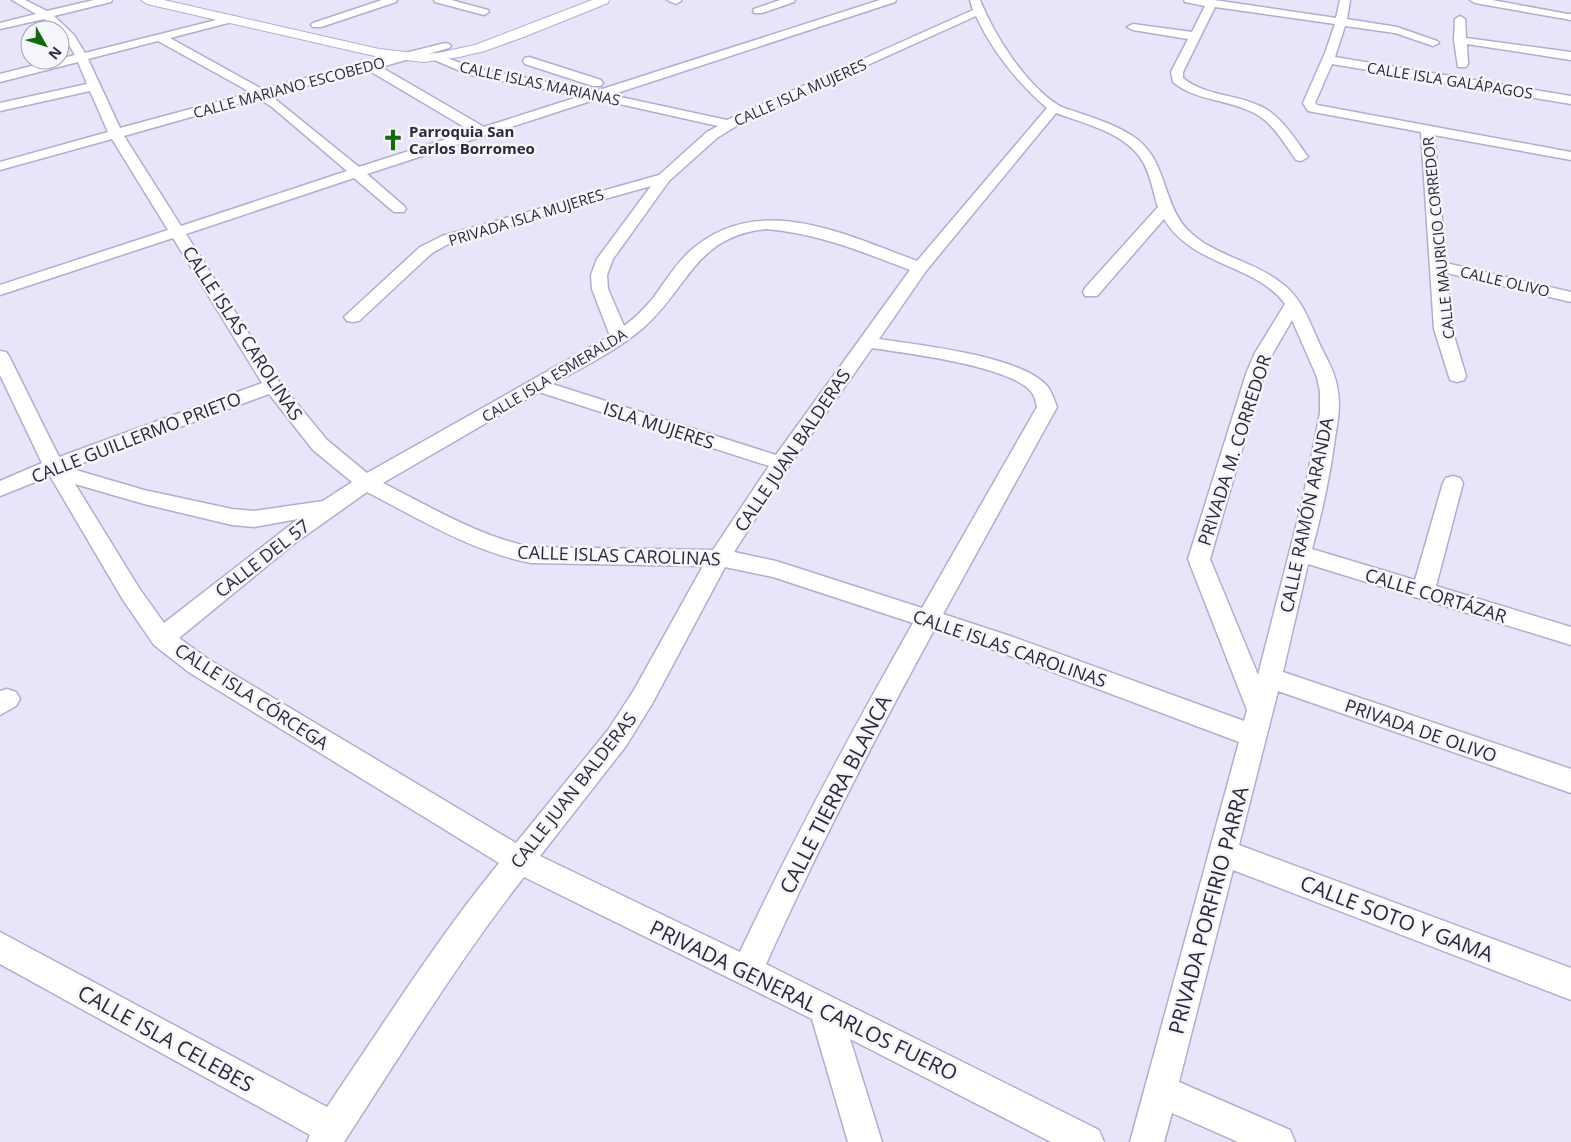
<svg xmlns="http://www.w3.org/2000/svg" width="1571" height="1142" font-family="'Open Sans',sans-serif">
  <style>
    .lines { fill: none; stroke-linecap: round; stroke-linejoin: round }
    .street-casing { stroke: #b1adce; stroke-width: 3 }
    .secondary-casing { stroke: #b1adce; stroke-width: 2 }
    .street { fill: #fff; fill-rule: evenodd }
    .secondary { fill: #fff; fill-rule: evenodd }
    .labels { text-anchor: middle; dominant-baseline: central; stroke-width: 5; stroke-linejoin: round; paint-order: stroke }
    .far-street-label { font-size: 15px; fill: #2b2937; stroke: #f5f5fc }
    .far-poi-label { font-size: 15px; font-weight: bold; fill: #2b2937; stroke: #f5f5fc; text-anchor: start }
    .street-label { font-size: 18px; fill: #2b2937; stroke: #f5f5fc }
    .near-street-label { font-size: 21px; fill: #2b2937; stroke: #f5f5fc }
  </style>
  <rect width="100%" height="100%" fill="#e8e5fb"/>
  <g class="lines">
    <g class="street-casing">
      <g id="street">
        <path d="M12,0h13l22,11 47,-11h18l-1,2 -57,14 20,19 11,18 147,-37 4,1 1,2 -1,2 -66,17 92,51 183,-46 4,1 2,2 -2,2 -68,19 103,60 97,-31 -111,-21 -38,-16 -2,-2 2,-2h8l33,13 123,23 284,-91h16l-1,2 -284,93 116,25 246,-110 -3,-10h10c14,35 45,84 78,105 6,4 15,5 21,8 18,6 36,12 52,22 39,24 29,70 60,98 25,23 62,28 89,49 20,14 27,34 37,56 6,16 17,30 20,48 4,19 1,34 -2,52 -5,38 -13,75 -23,111l103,31 28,-97 3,-5 7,-2 7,2 3,5 -27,103 135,41v18l-263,-81 -25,108 288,97v24l-293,-102 -39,154 332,123v32l-338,-130 -54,212 111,48 5,12h-57l-66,-29 -8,29h-34l109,-400 -242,-91 -63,-21c-60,110 -117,220 -168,334l333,166 5,12h-53l-201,-103 32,103h-34l-36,-123 -288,-142c-66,84 -122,176 -180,265h-37l3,-7 -310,-171v-32l327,175c56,-82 109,-167 172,-244l-309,-190 -36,-28 -31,-45 -73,-124 -50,20v-15l42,-18 -42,-88v-24l6,1 3,4 50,101 203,-74 -89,-145 -173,57v-10l168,-55 -56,-91 -112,31v-8l108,-30 -18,-41 -90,20v-8l87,-19 -9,-22 -78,20v-8l75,-19 -15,-25 -16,-11 -44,10v-6l36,-9zM976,16c17,36 41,66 71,92l-130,153c-73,-27 -160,-71 -228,-9 -14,13 -24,30 -35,45 -9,11 -19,21 -30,29l-16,-37 -1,-14 6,-16 56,-78 48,-43 29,-18zM158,41l85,47 7,5 -130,35 -32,-69zM368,70l103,61 -112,36 -89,-72zM258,98l14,9 75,64 -166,55 -57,-90zM597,99l121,27 -11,6 -48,43 -217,61 -22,11 -76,70 3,4 6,1 6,-1 73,-68 20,-11 199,-56 -54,73 -6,16 1,14 18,47 -243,137 -40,-33 -47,-57 -94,-149 168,-56 40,34h10l2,-3 -2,-3 -37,-32zM1056,113c29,11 71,20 87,49 8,14 10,30 15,45l-73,81 -2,4 2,4h12l67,-77c30,49 91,44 121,85l-30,49 -8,18 -59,188 59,151 -3,11 -231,-84 -70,-23 114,-207c-3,-7 -5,-15 -10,-21 -25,-30 -129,-41 -168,-47l47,-68zM766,229c51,4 97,23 144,41l-134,185 -224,-71c31,-17 64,-33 91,-56 45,-39 52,-92 123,-99zM1292,320l25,57 3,15v21l-18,90 -44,172 -48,-116 55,-188 8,-18zM872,348c33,5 142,18 160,45 3,3 4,10 5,14l-115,201 -146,-47 -42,-9 54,-84zM539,392l230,74 -56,84 -182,-3c-53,-11 -100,-40 -148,-64zM269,394l44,56 39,32 -29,19 -69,10 -22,-2 -88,-19 -75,-22zM75,484l69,20 88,21 22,2 44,-8 -134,104 -25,-35zM367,492c54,28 104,59 164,71l172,3 -69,124 -26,40 -92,113 -308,-184 -29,-21 116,-95zM725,567l48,10 140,46c-61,108 -120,216 -173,329l-200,-96 86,-110 26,-42z"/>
        <path d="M382,0h15l-1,2 -75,25h-8l-2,-2 2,-2z"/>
        <path d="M434,0h17l37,10 1,2 -5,3 -49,-13z"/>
        <path d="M667,0h14v1l-5,3z"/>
        <path d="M780,0h15l-1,2 -32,11h-8l-1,-2 1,-2z"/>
        <path d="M1184,0h30l122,18 4,-18h10l-3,19 50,8 40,14 2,2 -6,3 -38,-13 -50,-7 -10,31 236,39v8l-239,-40 -17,39 2,2 254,47v8l-137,-25 12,128 125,29v10l-124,-29 5,56 14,47 -2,4 -7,2 -7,-2 -16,-51 -13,-197 -113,-21 -5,-8 22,-50 10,-29 -120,-17 -32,65v6c22,18 52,16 77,28 21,9 35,33 48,51l-7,4 -5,-1c-12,-17 -24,-39 -44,-48 -26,-13 -56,-11 -79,-30l-2,-10 17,-33 -55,-9 -6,-3 6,-3 59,8 13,-26 -20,-4z"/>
        <path d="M1470,0h22l76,14h3v6l-96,-17z"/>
        <path d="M1460,16l5,3 1,19 105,14v8l-104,-16 1,20 -2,3h-8l-4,-27 1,-21z"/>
        <path d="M529,57l72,23 2,3 -2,3h-8l-68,-22 -2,-3 2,-3z"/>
        <path d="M7,689l9,3 4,7 -4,7 -16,9v-24z"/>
      </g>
    </g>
    <g class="secondary-casing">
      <path id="secondary" d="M141,0h23l215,49 45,5 14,-1 37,-8 117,-45h17l-1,3 -82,33 -41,15 -26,6 -35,5 -45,-5 -232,-53z"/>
    </g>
    <use href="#street" class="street"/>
    <use href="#secondary" class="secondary"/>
  </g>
  <defs>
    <g id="church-bare" transform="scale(1.725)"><path d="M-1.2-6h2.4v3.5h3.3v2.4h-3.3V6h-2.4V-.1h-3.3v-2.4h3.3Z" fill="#15690c" stroke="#f5f5fc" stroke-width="2.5" paint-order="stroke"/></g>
  </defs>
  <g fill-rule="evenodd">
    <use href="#church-bare" x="393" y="140"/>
  </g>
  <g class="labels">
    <g class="far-street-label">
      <text transform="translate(1450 80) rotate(9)">CALLE ISLA GALÁPAGOS</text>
      <text transform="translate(540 83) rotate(12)">CALLE ISLAS MARIANAS</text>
      <text transform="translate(289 87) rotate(-15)">CALLE MARIANO ESCOBEDO</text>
      <text transform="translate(800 92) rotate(-24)">CALLE ISLA MUJERES</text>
      <text transform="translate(526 217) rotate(-17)">PRIVADA ISLA MUJERES</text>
      <text transform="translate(1438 238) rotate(-96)">CALLE MAURICIO CORREDOR</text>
      <text transform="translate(1505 281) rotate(13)">CALLE OLIVO</text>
      <text transform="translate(554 375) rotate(-31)">CALLE ISLA ESMERALDA</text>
    </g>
    <g class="far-poi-label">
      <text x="409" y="131">Parroquia San<tspan x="409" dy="17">Carlos Borromeo</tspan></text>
    </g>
    <g class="street-label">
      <text transform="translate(243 333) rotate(57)">CALLE ISLAS CAROLINAS</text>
      <text transform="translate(659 425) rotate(18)">ISLA MUJERES</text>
      <text transform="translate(136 437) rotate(-21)">CALLE GUILLERMO PRIETO</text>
      <text transform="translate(792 450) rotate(-56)">CALLE JUAN BALDERAS</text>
      <text transform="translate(1234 450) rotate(-72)">PRIVADA M. CORREDOR</text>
      <text transform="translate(1306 515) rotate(-78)">CALLE RAMÓN ARANDA</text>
      <text transform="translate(619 555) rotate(2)">CALLE ISLAS CAROLINAS</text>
      <text transform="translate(262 558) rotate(-38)">CALLE DEL 57</text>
      <text transform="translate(1436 595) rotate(17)">CALLE CORTÁZAR</text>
      <text transform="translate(1010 648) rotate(19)">CALLE ISLAS CAROLINAS</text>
      <text transform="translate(252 696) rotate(33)">CALLE ISLA CÓRCEGA</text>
      <text transform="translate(1421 730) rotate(19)">PRIVADA DE OLIVO</text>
      <text transform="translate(573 790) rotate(-52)">CALLE JUAN BALDERAS</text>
    </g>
    <g class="near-street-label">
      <text transform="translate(835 794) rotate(-63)">CALLE TIERRA BLANCA</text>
      <text transform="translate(1208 910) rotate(-75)">PRIVADA PORFIRIO PARRA</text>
      <text transform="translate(1397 918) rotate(21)">CALLE SOTO Y GAMA</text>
      <text transform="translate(804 1000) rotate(26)">PRIVADA GENERAL CARLOS FUERO</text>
      <text transform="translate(166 1038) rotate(29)">CALLE ISLA CELEBES</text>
    </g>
  </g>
  <g transform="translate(45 45) rotate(129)"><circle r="24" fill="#f5f5fc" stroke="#a4a3ad"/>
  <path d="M0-4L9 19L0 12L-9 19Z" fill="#15690c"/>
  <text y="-8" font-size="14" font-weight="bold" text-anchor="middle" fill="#2b2937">N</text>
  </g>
</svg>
